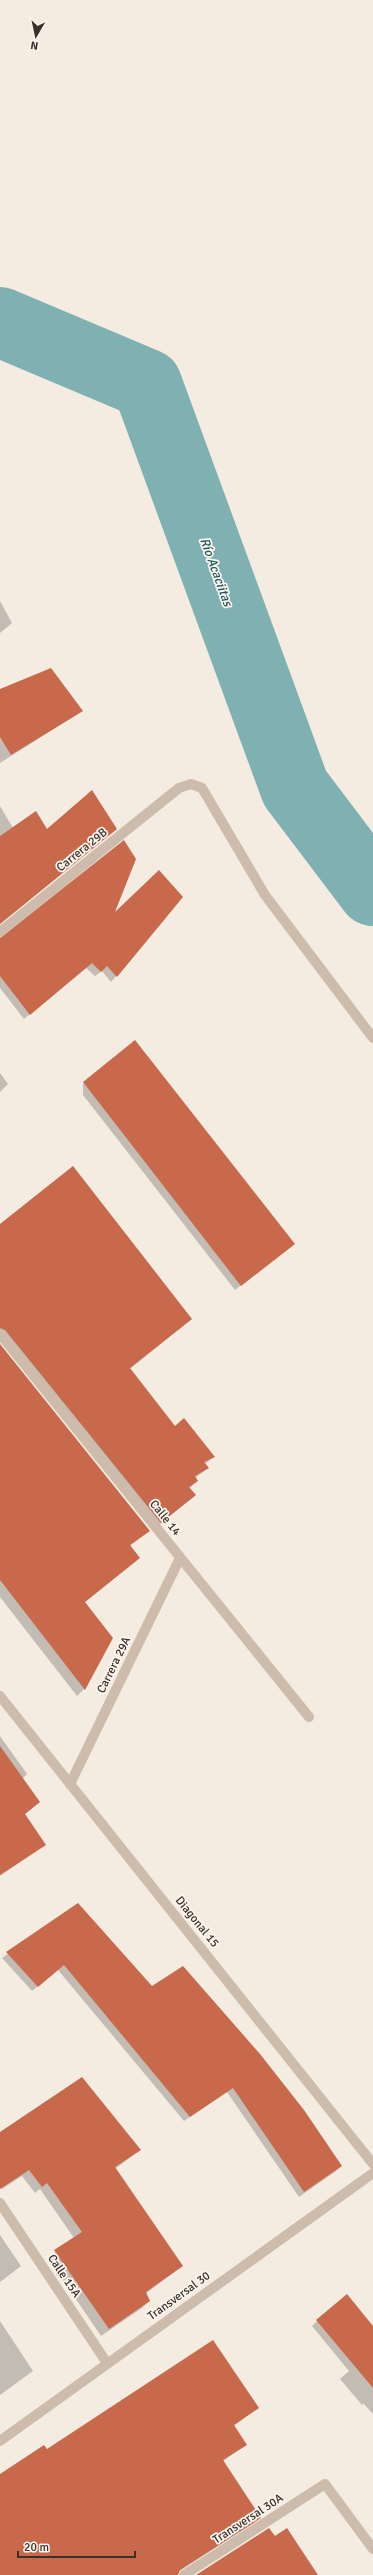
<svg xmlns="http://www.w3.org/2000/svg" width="373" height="2575" font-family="Signika,sans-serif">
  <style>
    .shadow { fill: #0003 }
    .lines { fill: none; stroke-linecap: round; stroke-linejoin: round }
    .river { stroke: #7fb0b2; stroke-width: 70 }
    .building { fill: #c8694b }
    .street { stroke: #cdbbac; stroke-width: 10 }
    .labels { text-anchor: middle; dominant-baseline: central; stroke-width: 3.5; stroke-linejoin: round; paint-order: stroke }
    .street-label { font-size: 12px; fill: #3b302b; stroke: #fbf5ee }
    .water-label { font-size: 13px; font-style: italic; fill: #1f5a5e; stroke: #fbf5ee }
  </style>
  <rect width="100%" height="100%" fill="#f4ebe1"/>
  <g class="shadow">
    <path d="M0,601l12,22 -12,10z"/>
    <path d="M0,691l82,20 -82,52z"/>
    <path d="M0,806l13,22 34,2 69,-1 -116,95z"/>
    <path d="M182,897l-71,85 -9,-11 -7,5 -9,-8 -62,51 -24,-31v-16l112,-56z"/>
    <path d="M0,1073l8,11 -8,8z"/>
    <path d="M89,1078l199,171 -53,41 -152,-195v-11z"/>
    <path d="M0,1225l191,94 -61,50 45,59 39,29 -9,7 3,4 -13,10 2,3 -8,8 5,6 -40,34 -154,-190z"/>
    <path d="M0,1346l149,184 -20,17 9,11 -54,45 28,36 -28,50 -7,7 -77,-99z"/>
    <path d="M0,1736l27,38 -5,5 16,23 -14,13 21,30 -45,31z"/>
    <path d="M78,1905l74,83 189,178 -5,5 -37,26 -72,-105 -43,29 -126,-151 -26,21 -30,-33z"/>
    <path d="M0,2133l140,17 -25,19 67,97 -37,28 4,7 -7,7 -41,28 -53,-78 26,-20 -34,-49 -5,4 -13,-17 -20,13 -2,-3z"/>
    <path d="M0,2235l21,31 -21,16z"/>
    <path d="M0,2321l33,50 -33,24z"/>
    <path d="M317,2321l56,6v87l-10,-11 -1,2 -22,-26 9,-8 -37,-45z"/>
    <path d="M257,2408l-23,18 12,18 -24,18 38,55 -6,6 -76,49 -178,3v-98l46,-26z"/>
  </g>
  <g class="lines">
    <path class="river" d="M0,322l147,62 148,404 78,103"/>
  </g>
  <g class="building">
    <path d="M51,668l32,43 -72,44 -11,-18v-48z"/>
    <path d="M92,790l25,39 -117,95v-88l36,-25 11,18z"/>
    <path d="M124,840l12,19 -21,53 44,-42 24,27 -66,80 -10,-11 -6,6 -9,-9 -62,52 -30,-39v-38z"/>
    <path d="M135,1040l160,204 -54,42 -158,-204z"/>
    <path d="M73,1166l119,153 -62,49 45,58 9,-8 31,39 -11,5 5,6 -14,8 3,5 -9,6 7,8 -35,28 -156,-193 -5,-2v-104z"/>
    <path d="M0,1344l150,187 -20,14 10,13 -55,44 28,36 -28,52 -85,-110z"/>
    <path d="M0,1746l40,56 -15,12 21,31 -46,30z"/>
    <path d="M78,1903l74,83 31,-20 77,88 44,56 38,56 -38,26 -71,-104 -43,29 -126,-152 -26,22 -32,-35z"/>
    <path d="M82,2077l59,73 -26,17 68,99 -37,26 4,9 -41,28 -55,-79 28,-18 -35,-49 -5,4 -13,-17 -29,19v-57z"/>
    <path d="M347,2294l26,32v62l-57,-68z"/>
    <path d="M213,2340l46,68 -25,17 13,20 -24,15 38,58 -81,52 -2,5h-178v-101l44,-29 3,4z"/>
    <path d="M269,2528l6,8 12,-8 31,47h-122z"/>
  </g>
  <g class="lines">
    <g class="street">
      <path d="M0,932l179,-144 12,-4 11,4 63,107 108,143"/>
      <path d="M0,1334l309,383"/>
      <path d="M0,1696l373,468"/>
      <path d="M70,1784l110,-226"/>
      <path d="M0,2203l107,160"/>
      <path d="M0,2441l373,-268"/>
      <path d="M184,2575l141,-91 48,65"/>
    </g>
  </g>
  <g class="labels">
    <g class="street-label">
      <text transform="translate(82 850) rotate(-39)">Carrera 29B</text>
      <text transform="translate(165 1518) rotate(51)">Calle 14</text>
      <text transform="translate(114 1665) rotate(-64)">Carrera 29A</text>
      <text transform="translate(197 1922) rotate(51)">Diagonal 15</text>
      <text transform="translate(64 2276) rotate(56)">Calle 15A</text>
      <text transform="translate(179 2296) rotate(-36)">Transversal 30</text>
      <text transform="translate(248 2519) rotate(-33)">Transversal 30A</text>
    </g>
    <g class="water-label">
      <text transform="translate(216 572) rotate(70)">Río Acaciitas</text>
    </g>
  </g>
  <g transform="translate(36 36) rotate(189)" stroke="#fbf5ee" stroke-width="3" paint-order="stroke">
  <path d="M0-3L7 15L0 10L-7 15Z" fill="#3b302b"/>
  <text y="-6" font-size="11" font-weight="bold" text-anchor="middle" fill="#3b302b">N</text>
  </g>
  <path d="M18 2551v6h117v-6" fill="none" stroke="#3b302b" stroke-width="2"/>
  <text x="24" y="2551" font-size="12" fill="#3b302b" stroke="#fbf5ee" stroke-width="3" paint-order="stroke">20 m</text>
</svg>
